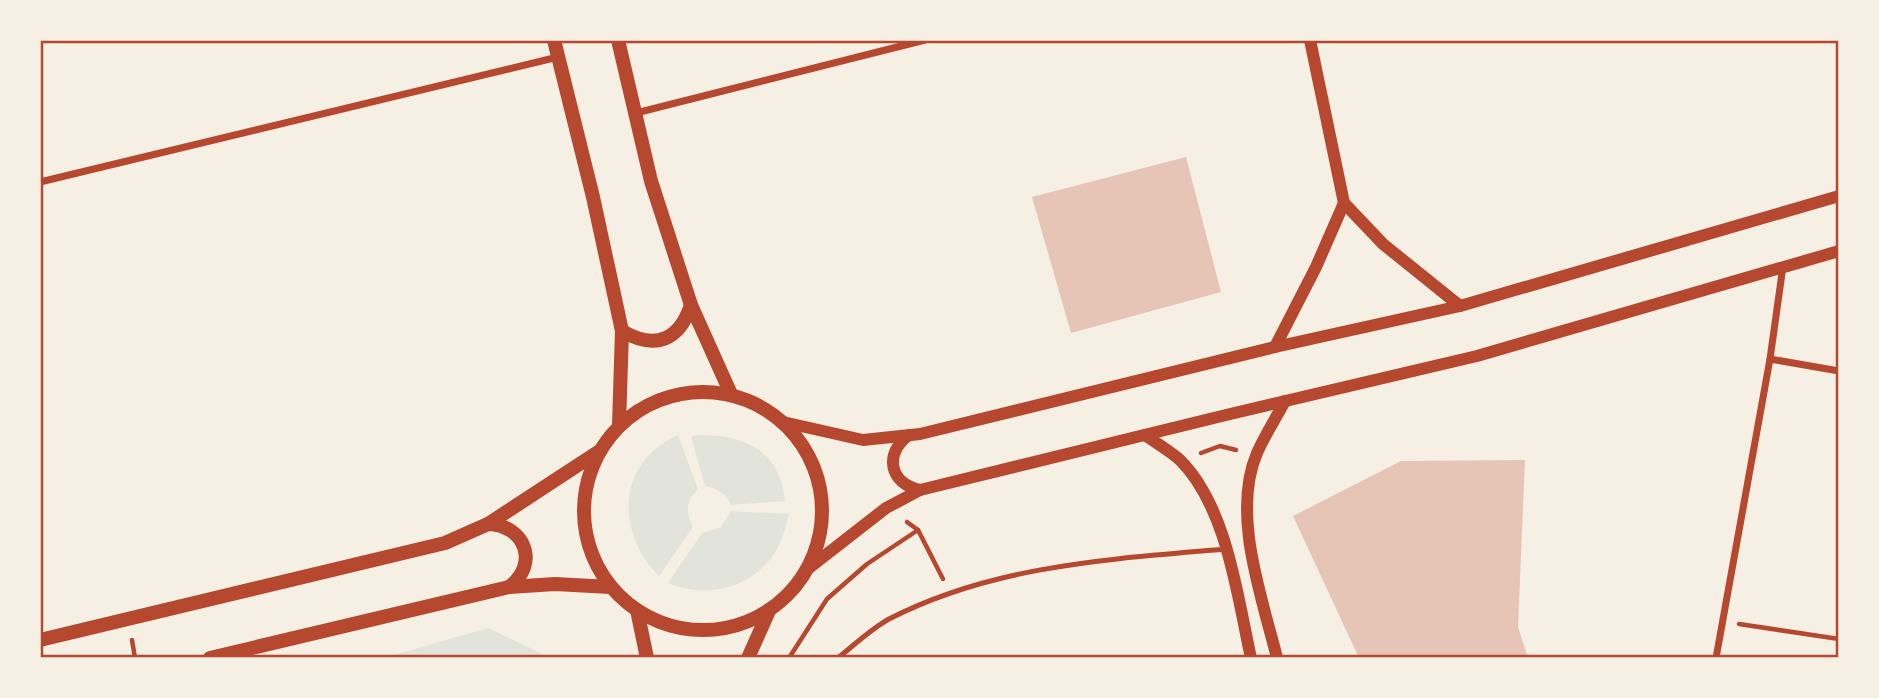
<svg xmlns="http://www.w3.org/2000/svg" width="1879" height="698" font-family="Commissioner,sans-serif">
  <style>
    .green { fill: #e2e4dc }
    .building { fill: #e6c5b7 }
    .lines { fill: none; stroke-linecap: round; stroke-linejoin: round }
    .path { stroke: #b5482f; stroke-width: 4.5 }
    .service { stroke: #b5482f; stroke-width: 5 }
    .minor { stroke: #b5482f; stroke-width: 7 }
    .tertiary { stroke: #b5482f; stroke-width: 12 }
    .secondary { stroke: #b5482f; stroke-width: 14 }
    .neatline { fill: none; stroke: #b5482f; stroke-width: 2.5 }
  </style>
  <rect width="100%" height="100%" fill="#f6efe4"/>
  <g class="green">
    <path d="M678,435l20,54c-12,11 -13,24 -5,38l-34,49c-44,-44 -42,-114 19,-141z"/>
    <path d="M696,435c47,-1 84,14 89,66l-54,4c-5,-11 -14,-17 -26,-19l-14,-49z"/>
    <path d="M731,511l58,3c-4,14 -7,28 -15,40 -23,35 -69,45 -106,29l34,-50 19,-6z"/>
    <path d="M488,628l63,30h-168z"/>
  </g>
  <g class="building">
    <path d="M1186,157l35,135 -150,41 -39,-136z"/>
    <path d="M1525,460l-7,167 10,31h-169l-66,-142 108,-55z"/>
  </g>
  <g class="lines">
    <g class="path">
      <path d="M1201,453l19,-7 16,4"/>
      <path d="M918,530l25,49"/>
      <path d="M1739,624l100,15"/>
      <path d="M132,640l3,18"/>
      <path d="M789,658l38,-59 40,-35 51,-34 -11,-8"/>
    </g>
    <path class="service" d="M838,658c16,-13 33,-29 51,-39 105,-54 222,-60 337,-70"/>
    <g class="minor">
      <path d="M636,113l289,-73"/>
      <path d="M40,182l518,-125"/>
      <path d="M1770,359l69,12"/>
      <path d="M1716,658l54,-299 13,-93"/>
    </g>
    <g class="tertiary">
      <path d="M1310,40l34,163 39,41 77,62"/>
      <path d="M1275,347l41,-80 28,-64"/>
      <path d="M783,422l80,18 57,-6 355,-87 185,-41 379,-110"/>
      <path d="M909,435c-26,19 -19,49 11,55"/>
      <path d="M1145,435c11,8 25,16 35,25 47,47 57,135 71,198"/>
      <path d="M809,568l77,-60 34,-18 306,-75 251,-59 362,-105"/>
      <path d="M1277,658c-15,-61 -46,-144 -20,-205 8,-18 19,-35 28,-52"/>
    </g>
    <g class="secondary">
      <path d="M554,40l39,157 29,134 -3,94"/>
      <path d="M618,40l33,141 40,124 40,89"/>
      <path d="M622,331c33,19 57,10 69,-26"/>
      <circle cx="703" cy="511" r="119"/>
      <path d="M488,524c37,1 52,40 21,63"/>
      <path d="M637,610l10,48"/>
      <path d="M40,640l405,-97 43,-19 110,-72"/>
      <path d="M210,658l299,-71 46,-3 56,3"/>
      <path d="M748,658l21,-47"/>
    </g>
  </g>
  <rect width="1879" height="698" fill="none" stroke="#f6efe4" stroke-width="84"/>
  <rect x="42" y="42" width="1795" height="614" class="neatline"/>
</svg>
